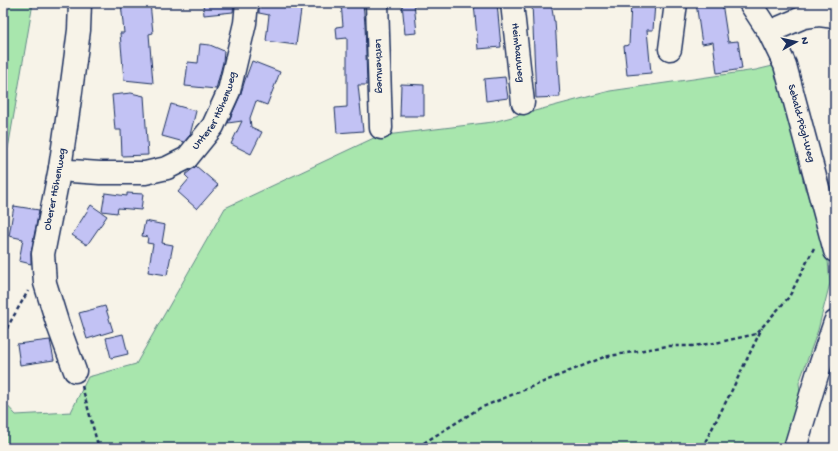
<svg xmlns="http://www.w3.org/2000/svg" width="838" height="451" font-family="'Gochi Hand',sans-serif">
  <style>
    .green { fill: #a8e6ad; stroke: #628a86 }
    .building { fill: #c2c2f4; stroke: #1b2f5e }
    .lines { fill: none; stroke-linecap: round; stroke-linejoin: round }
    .minor-casing { stroke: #1b2f5e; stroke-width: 25 }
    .path { stroke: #1b2f5e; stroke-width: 2.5; stroke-dasharray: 4 3; stroke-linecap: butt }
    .minor { stroke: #f7f3e8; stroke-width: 22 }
    .labels { text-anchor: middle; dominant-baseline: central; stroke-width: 3; stroke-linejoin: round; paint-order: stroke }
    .street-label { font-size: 11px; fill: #1b2f5e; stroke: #f7f3e8 }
  </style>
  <rect width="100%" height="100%" fill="#f7f3e8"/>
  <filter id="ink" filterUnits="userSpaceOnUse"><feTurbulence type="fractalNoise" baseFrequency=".025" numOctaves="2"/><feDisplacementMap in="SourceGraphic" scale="8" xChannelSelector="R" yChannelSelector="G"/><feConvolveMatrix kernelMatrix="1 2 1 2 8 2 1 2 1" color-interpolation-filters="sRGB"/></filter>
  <g filter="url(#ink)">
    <g class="green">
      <path d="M3,3h30l-24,140 -6,26z"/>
      <path d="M777,65l28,124 16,28 6,33 3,33 -12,47 -19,53 8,65h-804v-47l13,14 55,-3 17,-35 48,-13 89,-156 153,-72 115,-14 117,-31 146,-21z"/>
    </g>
    <g class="building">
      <path d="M121,3h29l3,30 -4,1 4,49 -29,-3 -4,-47h4z"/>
      <path d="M203,3h31l-1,9 -29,3z"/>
      <path d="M259,3h43l-6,42 -30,-4 3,-26 -10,-2z"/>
      <path d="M341,3h22l2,21 2,61h-9l5,46 -26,2 -2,-25 12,-1v-69l-10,1 -1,-12 7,-1z"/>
      <path d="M402,3h12l3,30 -12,1z"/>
      <path d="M474,3h23l4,44 -23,2z"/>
      <path d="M532,3h19l3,18h1l5,76 -24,1z"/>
      <path d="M631,3h24l-2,27h-6l4,43 -24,2 -3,-29 5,-1z"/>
      <path d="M696,3h26l6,39 10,-1 4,28 -25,4 -4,-31 -11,2z"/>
      <path d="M200,44l10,1 14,6 -1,11 -7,27 -31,-3 3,-24 10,1z"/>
      <path d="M252,61l28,11 -13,33 -11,-4 -6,17 1,9 11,5 -11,22 -20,-10 11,-23 -14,2 12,-27 5,-16z"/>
      <path d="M505,77l3,21 -22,3 -2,-22z"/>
      <path d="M401,84l23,1v31h-24z"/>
      <path d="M131,93l13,3 4,59 -26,1 -1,-26h-6l-3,-35z"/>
      <path d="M171,104l25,7 -6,24 -6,7 -22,-6z"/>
      <path d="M196,166l22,19 -21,24 -19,-17 11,-13 -4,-4z"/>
      <path d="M105,193l22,3v-3l16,1 -2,16 -23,-2 -1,5 -15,-2z"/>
      <path d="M91,205l16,11 -20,29 -15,-10z"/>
      <path d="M14,206l25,4 -8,42v12l-12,-3 4,-22 -14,-3z"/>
      <path d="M145,221l20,4 -3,18 11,2 -6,30 -19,-3 5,-28 -6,-1 1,-6 -6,-1z"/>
      <path d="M105,306l8,25 -26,8 -8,-26z"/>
      <path d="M123,334l5,20 -17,4 -5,-20z"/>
      <path d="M50,340l4,20 -34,5 -3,-21z"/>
    </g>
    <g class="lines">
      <g class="minor-casing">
        <g id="minor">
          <path id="s1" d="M377,3l4,125"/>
          <path id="s2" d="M512,3l11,100"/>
          <path id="s3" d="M750,3l19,29 16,33 50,186"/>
          <path d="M769,32l35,-15 15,-2 16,2v1"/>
          <path d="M670,49l6,-46"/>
          <path id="s4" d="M60,168l11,3 29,2h45l22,-5 20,-10 26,-32 16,-35 16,-68 2,-20"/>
          <path id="s5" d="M75,371l-17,-46 -13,-42 -2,-29 17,-86 10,-69 9,-69 1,-27"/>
          <path d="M795,448l22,-73 18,-53"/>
        </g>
      </g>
      <g class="path">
        <path d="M3,342l5,-16 20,-35"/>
        <path d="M82,386l15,56 3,6"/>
        <path d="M419,448l3,-4 58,-36 124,-51 63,-11h25l23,-3 41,-9 33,-37 26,-51"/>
        <path d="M702,448l28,-54 32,-66"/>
      </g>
      <use href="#minor" class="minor"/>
    </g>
  </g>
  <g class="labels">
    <g class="street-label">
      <text stroke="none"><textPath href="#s2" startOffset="50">Heimbauweg</textPath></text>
      <text stroke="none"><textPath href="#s1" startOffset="63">Lerchenweg</textPath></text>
      <text stroke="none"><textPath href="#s4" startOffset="186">Unterer Höhenweg</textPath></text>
      <text stroke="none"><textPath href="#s3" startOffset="132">Sebald-Pögl-Weg</textPath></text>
      <text stroke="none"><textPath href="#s5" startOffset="188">Oberer Höhenweg</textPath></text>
    </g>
  </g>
  <rect width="838" height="451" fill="none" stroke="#f7f3e8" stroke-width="16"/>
  <rect x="8" y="8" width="822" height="435" fill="none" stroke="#1b2f5e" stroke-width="1.5" filter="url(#ink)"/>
  <g transform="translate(796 42) rotate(82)" stroke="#f7f3e8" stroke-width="3" paint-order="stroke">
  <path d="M0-3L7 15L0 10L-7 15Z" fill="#1b2f5e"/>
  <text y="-6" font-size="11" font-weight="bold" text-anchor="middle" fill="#1b2f5e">N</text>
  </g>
</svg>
